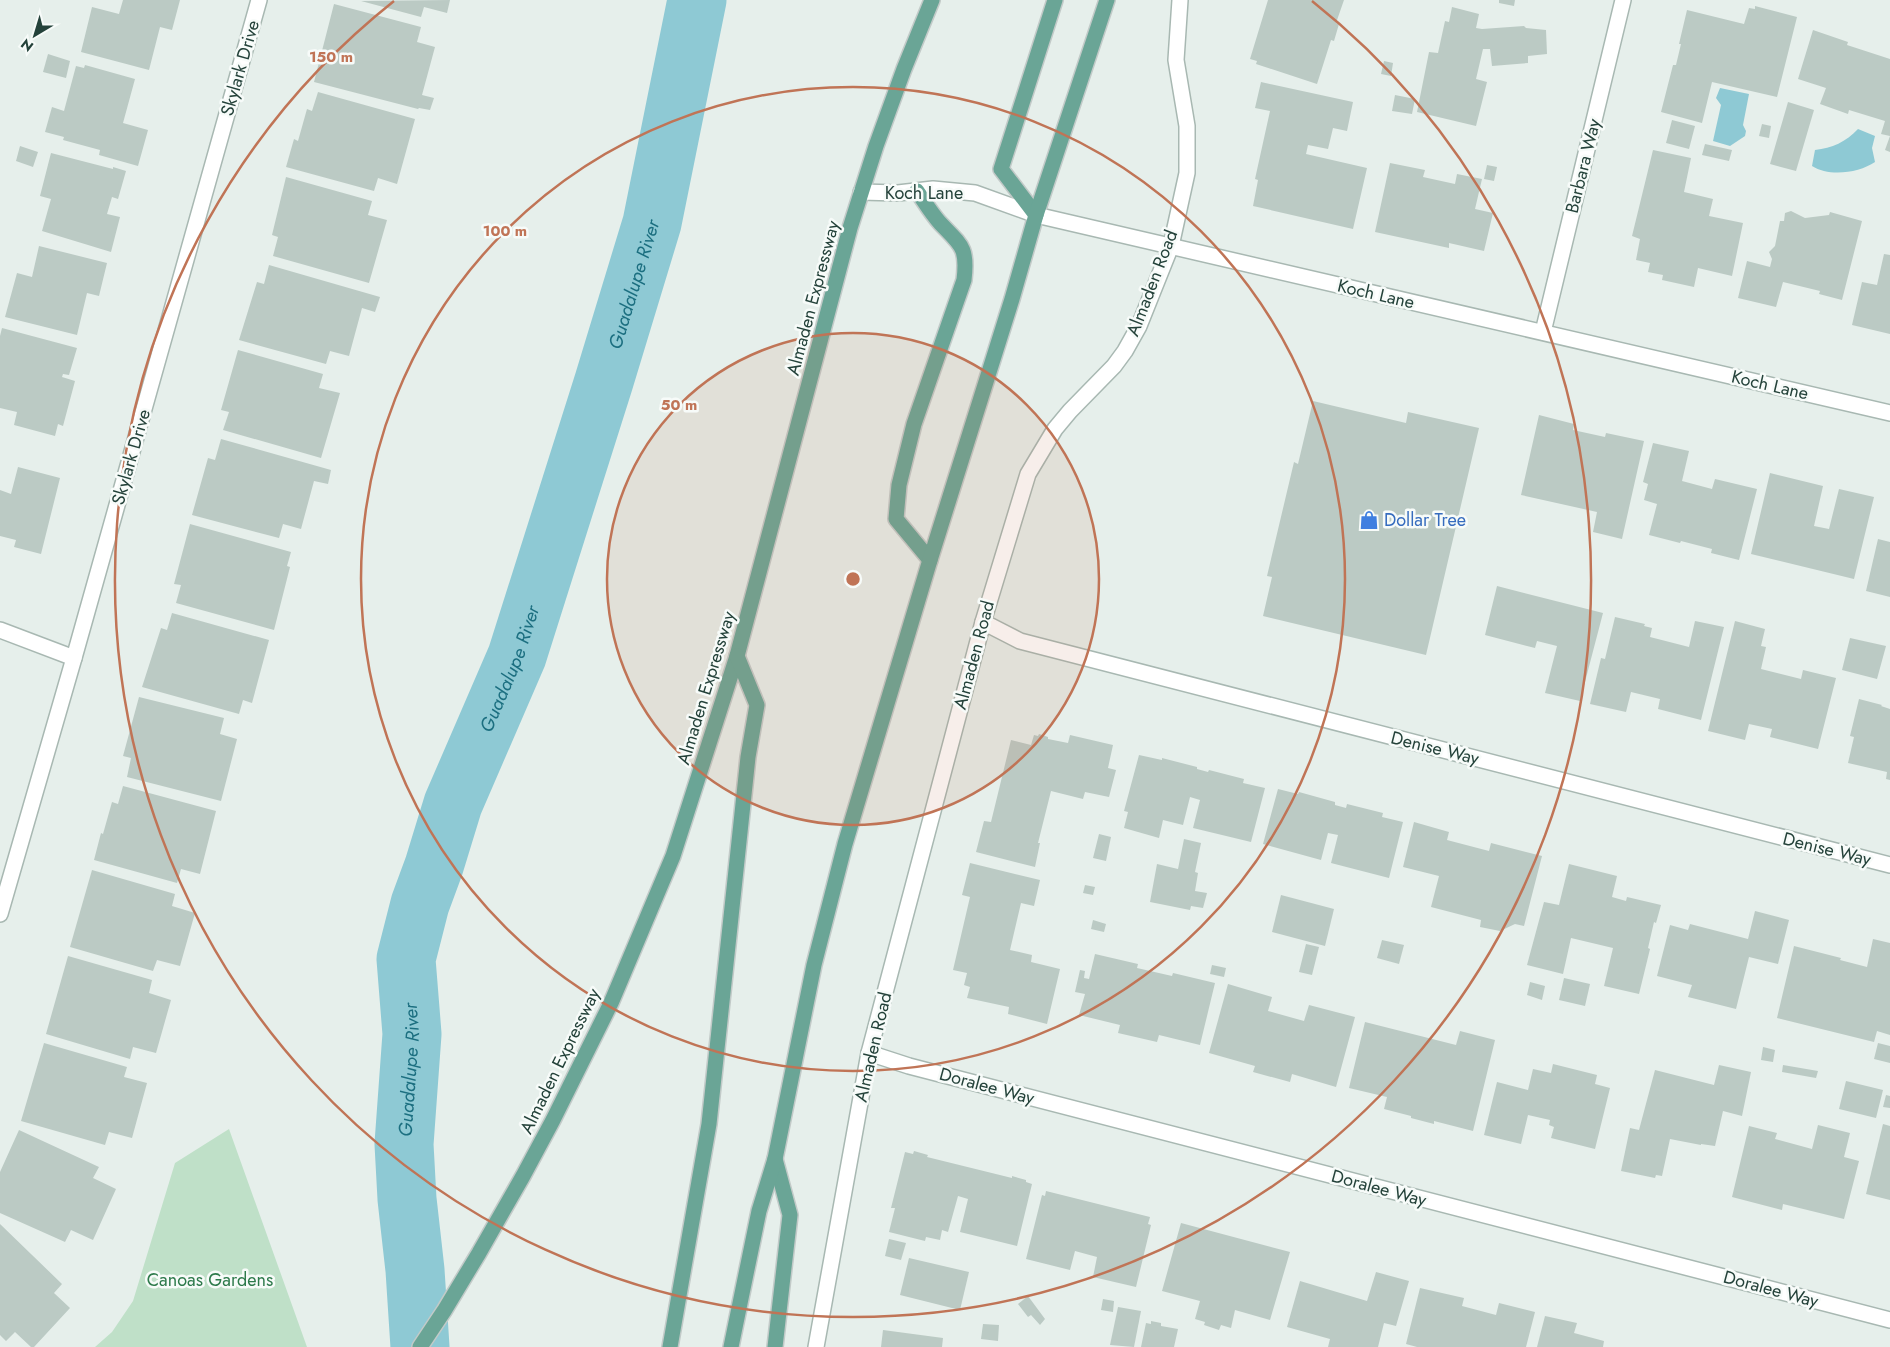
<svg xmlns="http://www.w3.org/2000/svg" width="1890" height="1347" font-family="Jost,sans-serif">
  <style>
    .green { fill: #bfe0c8 }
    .water { fill: #8ec9d4 }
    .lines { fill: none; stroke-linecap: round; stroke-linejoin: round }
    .river { stroke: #8ec9d4; stroke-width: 59 }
    .building { fill: #bbcac4 }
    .minor-casing { stroke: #a8b8b2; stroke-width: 18 }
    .major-casing { stroke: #c2cac8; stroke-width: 18 }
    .minor { stroke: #fff; stroke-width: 15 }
    .major { stroke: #6aa596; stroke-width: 15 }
    .ring { fill: none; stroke: #c07456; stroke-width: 2.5 }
    .labels { text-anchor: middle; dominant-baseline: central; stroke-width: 5; stroke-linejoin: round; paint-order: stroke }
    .street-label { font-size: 18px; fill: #24423a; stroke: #f7fbf9 }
    .shop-label { font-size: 18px; fill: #366cbe; stroke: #f7fbf9; text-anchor: start }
    .park-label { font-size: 18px; fill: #2d7a4b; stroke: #f7fbf9 }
    .water-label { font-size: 19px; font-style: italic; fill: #1c6f80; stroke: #f7fbf9 }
    .centre { fill: #c07456; stroke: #f7fbf9; stroke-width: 2.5 }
    .ring-label { font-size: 15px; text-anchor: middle; font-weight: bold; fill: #c07456; stroke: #f7fbf9; stroke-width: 5; stroke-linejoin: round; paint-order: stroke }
  </style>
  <rect width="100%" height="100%" fill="#e6efeb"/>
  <path class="green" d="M229,1129l78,218h-212l17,-15 21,-31 42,-138z"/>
  <g class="water">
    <path d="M1720,88l29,6 -6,31 3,6 -1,5 -15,10 -17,-5 8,-36 -5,-7z"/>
    <path d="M1858,129l17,7 -3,12 3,14c-16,11 -46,15 -63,4l3,-16c17,-2 31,-8 43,-21z"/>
  </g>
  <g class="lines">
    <path class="river" id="s1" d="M420,1347l-5,-77 -8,-71 -3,-55 8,-110 -6,-75 14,-55 14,-38 19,-62 64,-148 87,-275 48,-158 45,-223"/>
  </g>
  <g class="building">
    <path d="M123,0h57l-8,30 -12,-3 -11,43 -68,-18 11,-45 27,7z"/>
    <path d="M450,0l-3,13 -23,-6 -3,10 -60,-16z"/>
    <path d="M1268,0h76l-8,23 3,1 -5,17 -3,-1 -14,44 -61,-20 1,-3 -7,-2z"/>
    <path d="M1499,0h16l-1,6 -15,-3z"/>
    <path d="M334,4l87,23 -4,15 18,5 -13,48 12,3 -4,12 -11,-2 -1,1 -104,-27z"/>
    <path d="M1755,6l42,11 -20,80 -65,-15 -10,41 -41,-11 12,-47h3l5,-21h-2l8,-34 57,14 5,-16 6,1z"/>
    <path d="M1452,7l27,7 -3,14 6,1 42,-3 2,2 20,2 1,24 -19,2v7l-36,3 -2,-17h-7l-7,30 11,3 -11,44 -59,-14 12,-60 9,1 7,-32 4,1z"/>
    <path d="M1813,30l35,12 -1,3 43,14v93l-5,-2 5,-14 -9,-2 4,-13 -36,-11 -1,4 -28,-10 6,-16 -28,-9z"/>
    <path d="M48,54l22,7 -4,17 -23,-6z"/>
    <path d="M1384,61l9,2 -2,13 -10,-2z"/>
    <path d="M85,65l50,14 -12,44 25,7 -10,36 -39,-11 1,-5 -37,-10 1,-3 -19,-5 7,-25 12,4 12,-45 8,2z"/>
    <path d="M1261,82l92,20 -6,29 -14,-3 -5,21 -20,-4 -2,9 61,14 -14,61 -100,-23 5,-26 -3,-1 15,-68 -15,-3z"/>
    <path d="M318,92l97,27 -18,65 -19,-6 -4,13 -88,-24 8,-28 4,2 9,-32 5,2z"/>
    <path d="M1395,95l20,4 -3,15 -20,-3z"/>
    <path d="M1788,102l26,8 -18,61 -26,-7z"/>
    <path d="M1672,120l23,6 -6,23 -23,-6z"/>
    <path d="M1762,124l9,2 -2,12 -10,-2z"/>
    <path d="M1705,144l27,6 -3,11 -27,-6z"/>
    <path d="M20,146l18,6 -5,15 -17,-6z"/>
    <path d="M1653,150l38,8 -7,34 29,7 -4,17 34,7 -11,53 -34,-8 -4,19 -32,-7 1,-5 -15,-3 2,-9 -14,-3 4,-21 -8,-3z"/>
    <path d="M51,153l62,16v-2l13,4 -8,28 -6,-2 -5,17 13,3 -9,35 -69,-21 9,-32 -11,-3z"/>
    <path d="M1390,163l35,7 -2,7 32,7 2,-10 25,5 -7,30 18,4 -9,38 -35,-8v5l-74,-16z"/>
    <path d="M1487,165l10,2 -3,14 -10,-2z"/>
    <path d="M286,177l86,24 -4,14 19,5 -18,63 -96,-27 5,-19 -6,-2z"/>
    <path d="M1791,211l14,7 24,-3 1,-3 32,9 -20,79 -23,-6 1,-3 -37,-9 -7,25 -38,-9 9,-37 23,6 2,-8 -3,-7 6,-6 5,-25h4l1,-8z"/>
    <path d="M39,246l68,17 -8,33 -12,-3 -10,42 -72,-18 12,-44 15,4z"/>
    <path d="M1884,254l6,1v79l-38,-9 10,-43 15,3z"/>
    <path d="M269,265l111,32 -5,15 -13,-4 -13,48 -19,-5 -4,13 -87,-24 18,-58 7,2z"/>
    <path d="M2,328l75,20 -8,27 -6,-1 -1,3 13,4 -12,45 -5,-2 -3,12 -41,-11 3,-13 -17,-4v-72z"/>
    <path d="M238,350l85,24 -4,14 21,5 -19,65 -98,-28 6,-18 -8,-2z"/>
    <path d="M1313,401l93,22 2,-11 71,16 -53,227 -163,-39 9,-39 -5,-1 27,-114 4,2z"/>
    <path d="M1539,415l35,9 -1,6 32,7 1,-4 38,8 -22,98 -29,-7 4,-20 -76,-17z"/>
    <path d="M221,439l110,31 -3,14 -14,-3 -13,48 -18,-5 -4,14 -87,-23 16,-57 7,2z"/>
    <path d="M1653,443l36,8 -7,30 30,8 3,-10 42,10 -18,71 -28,-7 1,-4 -31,-8 -1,2 -31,-8 8,-31 -13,-4 4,-16 -5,-2z"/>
    <path d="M18,467l42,11 -19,76 -27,-7 2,-7 -16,-4v-46l11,4z"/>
    <path d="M1770,473l53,13 -9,40 15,3 10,-40 35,8 -20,82 -103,-25z"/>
    <path d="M190,524l101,28 -4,14 3,1 -16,63 -98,-27 5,-18 -7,-1z"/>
    <path d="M1878,539l12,3v55l-24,-6z"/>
    <path d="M1497,586l106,27 -23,88 -35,-8 12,-47 -20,-5 -2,7 -50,-13z"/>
    <path d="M172,613l97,27 -17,63 -9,-3 -4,14 -97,-27 19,-59 6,2z"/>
    <path d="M1615,617l30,7 -1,2 8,2 -2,9 39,10 6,-26 29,6 -23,93 -43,-11 2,-10 -29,-7 -5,20 -36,-8 11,-46 4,1z"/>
    <path d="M1735,621l30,8 -4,17 5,1 -5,22 40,10 2,-9 33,8 -18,71 -48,-12 2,-8 -23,-5 -4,16 -37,-9z"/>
    <path d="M1850,638l36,8 -9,33 -35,-9z"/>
    <path d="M139,697l85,21 -4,16 17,5 -16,62 -94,-24 4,-19 -8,-2z"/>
    <path d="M1859,699l23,6 -1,1 9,3v71l-4,-1 1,-7 -39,-9 6,-26 -4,-1z"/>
    <path d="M1039,734l9,3v2l20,4 2,-8 43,10 -5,23 8,2 -7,27 -24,-5 -2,7 -32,-8 -13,52h2l-5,24 -59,-15 8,-31 7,1 20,-82 20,5 3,-10 4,1z"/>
    <path d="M1139,755l23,5v-2l35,9v2l11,3 1,-2 35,9 -1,4 22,5 -14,54 -58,-14 7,-28 -10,-3 -7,28 -20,-5 -4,18 -35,-10 4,-16 -4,-1z"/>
    <path d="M123,786l93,25 -16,63 -19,-5 -4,14 -83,-23 7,-27 2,1 9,-32 6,2z"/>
    <path d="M1278,789l20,5 1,-2 36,10v3l11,3 1,-4 36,9 -1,4 21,5 -14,56 -58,-15 7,-28 -10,-2 -7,27 -58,-16z"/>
    <path d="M1414,822l35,10 -2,8 42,11 2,-8 51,13 -18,70 -9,-2 -15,7 -20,-4 1,-7 -50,-13 8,-31 -36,-9z"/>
    <path d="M1099,834l12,3 -5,24 -13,-3z"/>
    <path d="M1184,839l17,4 -6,29 3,1 -3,18 12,2 -4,15 -12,-2 -1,4 -40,-8 7,-38 21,5z"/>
    <path d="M970,863l70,17 -6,26 -13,-3 -11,47 22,5 -1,7 29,7 -13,55 -39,-10 1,-7 -42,-9 3,-11 -6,-2 3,-12 -14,-3 17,-73 -8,-2z"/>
    <path d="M1569,864l48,12 -5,21 14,4 1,-4 34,8 -5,18 -2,-1 -6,26 2,1 -11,45 -35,-8 9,-38 -42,-10 -8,36 -36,-9 17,-63 15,3z"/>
    <path d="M92,870l83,24 -3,12 23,7 -15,53 -23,-6 -4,11 -83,-24z"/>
    <path d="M1085,885l10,2 -2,8 -10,-2z"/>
    <path d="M1281,895l53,14 -9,37 -53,-14z"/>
    <path d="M1755,911l34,9 -11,44 -29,-7 -13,52 -48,-12 4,-12 -35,-9 13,-51 18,5 2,-6 58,15z"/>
    <path d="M1093,920l13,4 -2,8 -13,-3z"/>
    <path d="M1873,939l17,4v92l-13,-4 -3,11 -97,-24 17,-72 47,12 -1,2 27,7z"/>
    <path d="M1382,940l22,5 -5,19 -22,-6z"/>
    <path d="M1306,944l13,3 -7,28 -13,-3z"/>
    <path d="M1095,954l43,10 -1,4 35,8 1,-3 42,10 -15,62 -41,-10 -2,7 -39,-9 2,-8 -41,-10 6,-21 -10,-2 5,-22 5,1 -1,7 5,1z"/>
    <path d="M68,956l84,24 -3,13 22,7 -15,53 -23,-6 -3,12 -84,-25z"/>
    <path d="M1212,965l14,3 -2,9 -14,-3z"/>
    <path d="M1564,978l26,6 -5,22 -26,-6z"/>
    <path d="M1530,982l15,4 -3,14 -15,-5z"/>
    <path d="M1228,984l44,13 -4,14 36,10 5,-16 46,12 -19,70 -44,-13 -2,8 -37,-10 2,-6 -46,-13z"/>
    <path d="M1365,1022l91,23 4,-14 35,9 -22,91 -39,-10v3l-23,-6v-2l-27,-7 3,-12 -38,-9z"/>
    <path d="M44,1043l83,24 -3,10 23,6 -15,55 -23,-6 -4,13 -84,-24z"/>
    <path d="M1878,1043l12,3v17l-16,-4z"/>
    <path d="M1763,1047l12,3 -2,12 -12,-2z"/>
    <path d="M1553,1064l44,11 -2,9 15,4 -15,61 -44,-11 3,-11 -5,-2 1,-5 -22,-5 -7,29 -37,-9 13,-53 31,8 5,-21 18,4z"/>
    <path d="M1719,1065l32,7 -9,44 -19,-5 -8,35 -14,-2v1l-31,-6 -8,37 -6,-1 -1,3 -34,-7 9,-43 9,2 16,-60 59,15z"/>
    <path d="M1783,1065l35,6 -2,7 -34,-6z"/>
    <path d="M1846,1081l37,9 -7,28 -37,-9z"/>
    <path d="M1886,1095l4,1v12l-7,-1z"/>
    <path d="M1883,1124l7,2v74l-24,-6z"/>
    <path d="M1818,1125l32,8 -6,24 15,4 -15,58 -61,-15 -1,6 -50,-13 17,-71 28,7 -2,6 37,10z"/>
    <path d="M19,1130l80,37 -6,11 23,11 -23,51 -22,-10 -6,12 -65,-29v-41z"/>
    <path d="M914,1151l14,4 -1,2 85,21v-2l14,4v2l6,2 -15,62 -57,-14 8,-33 -10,-3 -10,36 -6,-2 -2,10 -14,-3 -1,4 -36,-9 6,-24h-4l14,-56 8,2z"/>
    <path d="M1046,1191l104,26 -2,7 3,1 -15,62 -43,-10 4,-20 -22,-6 -5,19 -44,-11 16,-64 3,1z"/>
    <path d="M1181,1223l109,29 -20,68 -35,-10 -4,18 -10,-3 -2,5 -15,-5 1,-3 -10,-3 5,-18 -38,-10z"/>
    <path d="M0,1224l62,60 -8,9 16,15 -36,39h-3l-16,-15 -9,9 -6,-6z"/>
    <path d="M889,1239l17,4 -5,17 -16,-4z"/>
    <path d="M909,1258l60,14 -9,38 -60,-15z"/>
    <path d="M1376,1272l33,9 -13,45 -12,-3 -6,24h-50l2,-8 -43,-12 13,-46 67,20z"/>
    <path d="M1420,1288l44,10 -2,8 34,9 3,-12 36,9 -9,35h-109l-11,-3z"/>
    <path d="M1028,1296l17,23 -5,6 -9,-10 -3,2 -10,-13z"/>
    <path d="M1103,1299l11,2 -1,11 -12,-2z"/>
    <path d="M1118,1307l23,4 -7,36 -24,-2z"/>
    <path d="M1545,1316l32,7 -3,10 30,8 -1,6h-66z"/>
    <path d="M1151,1321l10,2v3l17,3 -4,18h-33l5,-24 5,1z"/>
    <path d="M983,1324l16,1 -1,16 -17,-2z"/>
    <path d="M883,1330l60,8 -1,9h-61z"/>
  </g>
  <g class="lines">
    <g class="minor-casing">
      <g id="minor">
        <path d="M861,192l37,1 35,-4 42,4 61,22 854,198"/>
        <path d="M1543,332l80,-332"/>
        <path d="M983,622l37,19 870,224"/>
        <path d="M0,630l74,28"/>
        <path d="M0,914l74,-256 185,-658"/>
        <path d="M869,1053l40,13 981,254"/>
        <path d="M816,1347l53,-294 114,-431 45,-148 27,-45 15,-18 44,-45 11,-15 14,-25 32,-80 16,-73v-47l-11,-66 4,-60"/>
      </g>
    </g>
    <g class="major-casing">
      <g id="major">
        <path d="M917,191c7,10 14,22 23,32 21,22 28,24 24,57l-50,144 -15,61 -3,34 34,41"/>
        <path d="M1036,215l-35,-46 54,-169"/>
        <path d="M775,1159l15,56 -15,132"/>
        <path d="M420,1347l24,-36 35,-58 44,-77 30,-56 58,-117 62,-147 64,-200 113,-428 26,-82 28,-77 28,-69"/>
        <path d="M670,1347l39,-223 39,-367 9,-52 -20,-49"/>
        <path d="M731,1347l28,-136 16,-52 39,-194 31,-121 85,-284 82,-261 24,-84 71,-215"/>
      </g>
    </g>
    <use href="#minor" class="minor"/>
    <use href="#major" class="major"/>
  </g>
  <circle cx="853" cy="579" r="246" fill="#c07456" fill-opacity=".12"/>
  <g class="ring">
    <circle cx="853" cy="579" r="246"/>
    <circle cx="853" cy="579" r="492"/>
    <path d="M1312 1A738 738 0 1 1 394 1"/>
  </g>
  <defs>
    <g id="shop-bare" transform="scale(1.5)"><path d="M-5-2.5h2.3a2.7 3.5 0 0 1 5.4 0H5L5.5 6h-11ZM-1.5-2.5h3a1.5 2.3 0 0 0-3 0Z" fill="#3f7fe0" stroke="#f7fbf9" stroke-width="2.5" paint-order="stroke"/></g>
  </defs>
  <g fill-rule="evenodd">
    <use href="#shop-bare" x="1369" y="520"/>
  </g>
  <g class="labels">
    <g class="street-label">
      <text transform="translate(240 68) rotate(-74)">Skylark Drive</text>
      <text transform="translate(1583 166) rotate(-76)">Barbara Way</text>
      <text x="924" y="193">Koch Lane</text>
      <text transform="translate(1152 283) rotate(-69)">Almaden Road</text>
      <text transform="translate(1376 294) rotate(13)">Koch Lane</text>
      <text transform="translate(813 298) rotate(-75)">Almaden Expressway</text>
      <text transform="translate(1770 385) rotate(13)">Koch Lane</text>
      <text transform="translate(131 457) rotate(-74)">Skylark Drive</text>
      <text transform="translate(974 655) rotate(-75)">Almaden Road</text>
      <text transform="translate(706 688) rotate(-73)">Almaden Expressway</text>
      <text transform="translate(1435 748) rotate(14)">Denise Way</text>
      <text transform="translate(1827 849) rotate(14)">Denise Way</text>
      <text transform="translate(873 1047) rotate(-77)">Almaden Road</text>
      <text transform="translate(560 1061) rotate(-64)">Almaden Expressway</text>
      <text transform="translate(987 1086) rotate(15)">Doralee Way</text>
      <text transform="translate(1379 1188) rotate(15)">Doralee Way</text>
      <text transform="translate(1771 1289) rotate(15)">Doralee Way</text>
    </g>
    <g class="shop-label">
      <text x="1384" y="520">Dollar Tree</text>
    </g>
    <g class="park-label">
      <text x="210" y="1280">Canoas Gardens</text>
    </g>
    <g class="water-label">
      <text stroke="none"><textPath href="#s1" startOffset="1102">Guadalupe River</textPath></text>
      <text stroke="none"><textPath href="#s1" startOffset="698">Guadalupe River</textPath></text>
      <text stroke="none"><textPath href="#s1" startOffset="278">Guadalupe River</textPath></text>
    </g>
  </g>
  <circle cx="853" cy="579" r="8" class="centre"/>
  <g class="ring-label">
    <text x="331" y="62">150 m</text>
    <text x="505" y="236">100 m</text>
    <text x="679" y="410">50 m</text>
  </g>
  <g transform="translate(35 35) rotate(218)" stroke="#f7fbf9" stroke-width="4" paint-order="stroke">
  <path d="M0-4L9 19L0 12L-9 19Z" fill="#24423a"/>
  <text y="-8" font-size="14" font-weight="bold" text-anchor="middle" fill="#24423a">N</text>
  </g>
</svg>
